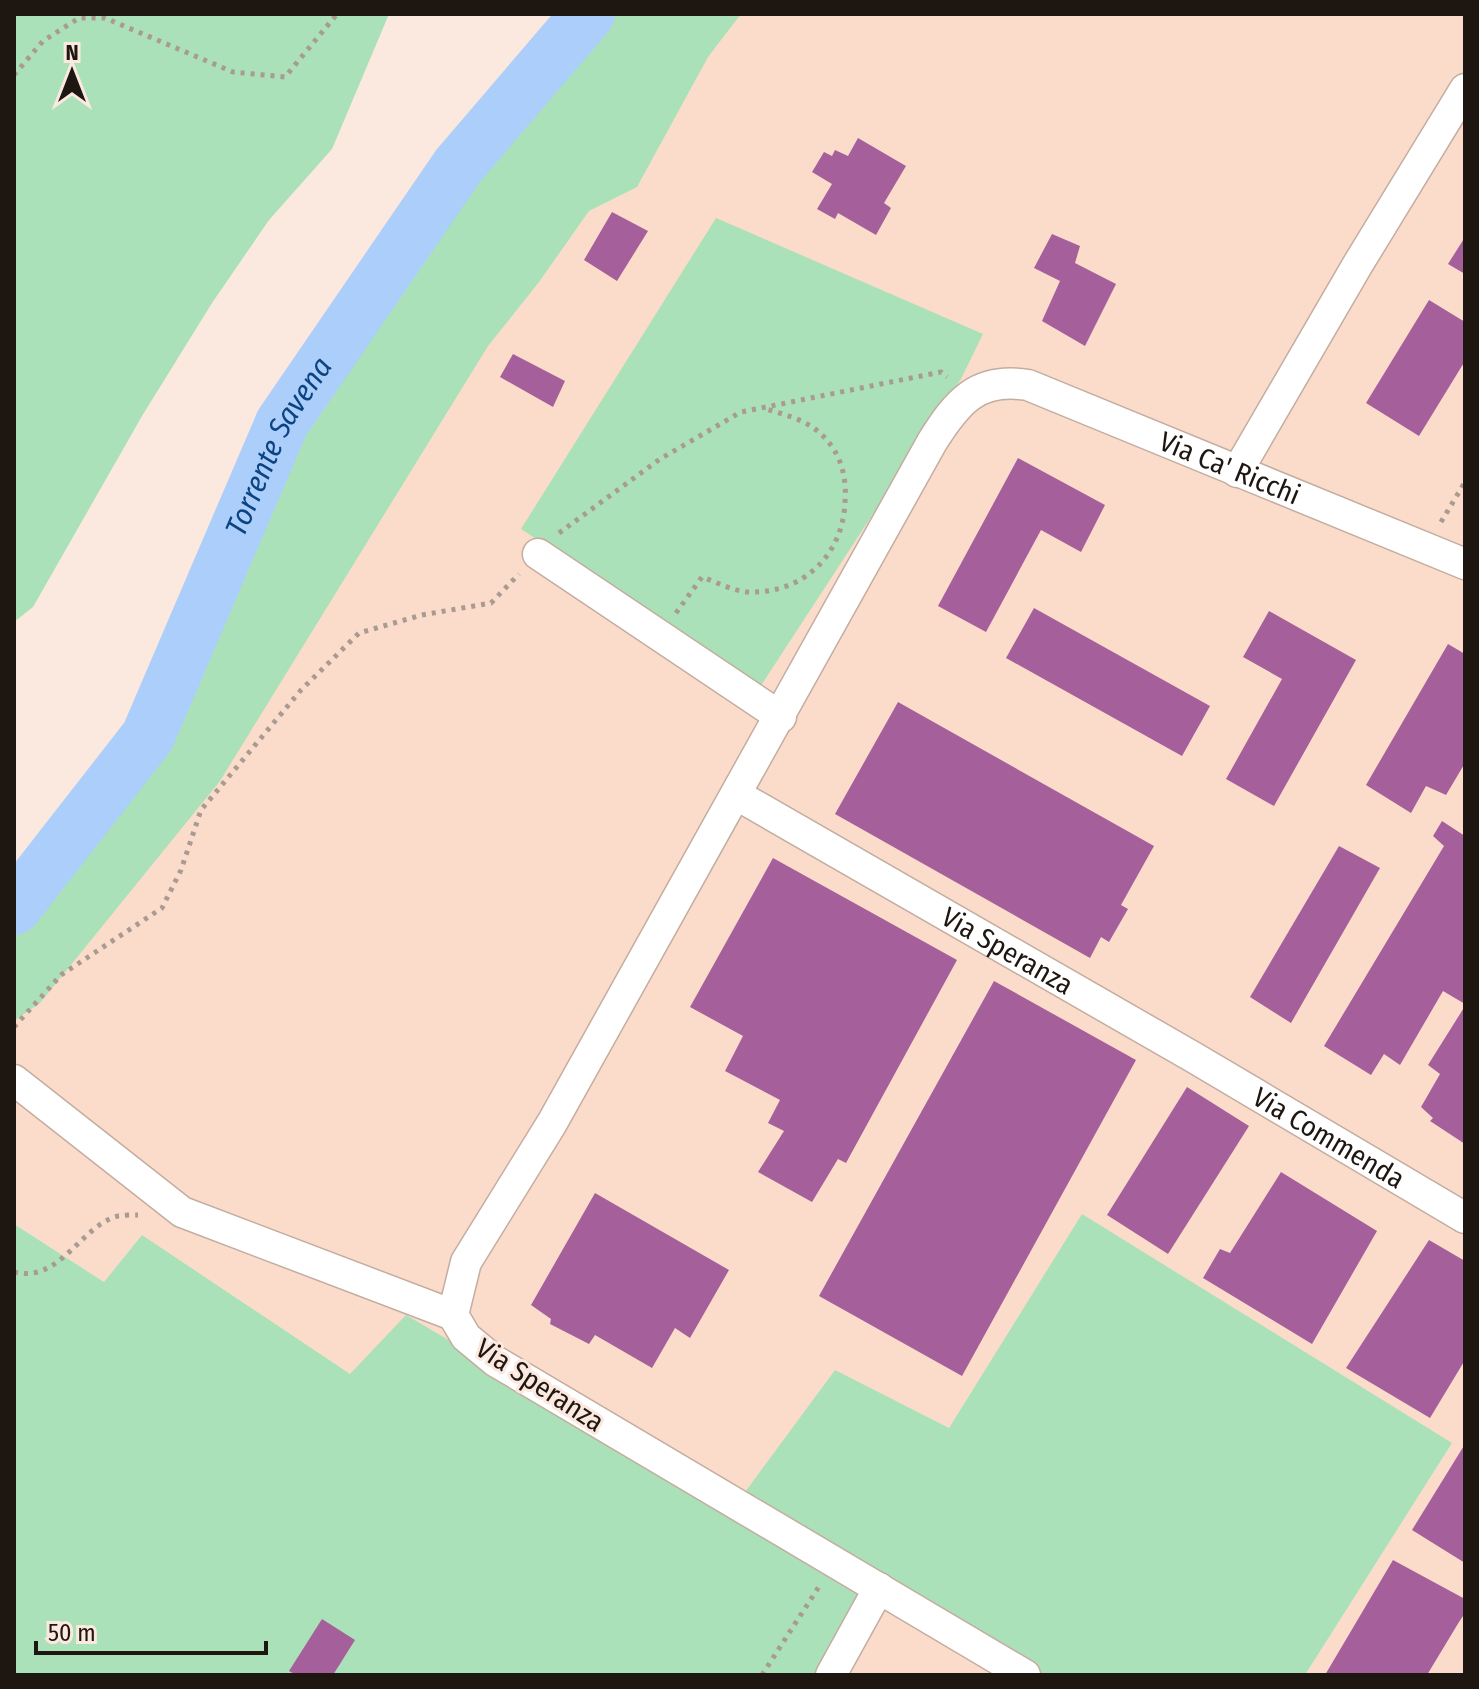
<svg xmlns="http://www.w3.org/2000/svg" width="1479" height="1689" font-family="'Fira Sans Condensed',sans-serif">
  <style>
    .built { fill: #fbdccb }
    .green { fill: #aae1b8 }
    .lines { fill: none; stroke-linecap: round; stroke-linejoin: round }
    .river { stroke: #accefa; stroke-width: 54 }
    .building { fill: #a5609c }
    .minor-casing { stroke: #c4ada0; stroke-width: 33 }
    .path { stroke: #a99a92; stroke-width: 5; stroke-dasharray: 4 6; stroke-linecap: butt }
    .minor { stroke: #fff; stroke-width: 30 }
    .labels { text-anchor: middle; dominant-baseline: central; stroke-width: 6; stroke-linejoin: round; paint-order: stroke }
    .street-label { font-size: 28px; fill: #1e1611; stroke: #fbe8de }
    .water-label { font-size: 30px; font-style: italic; fill: #0c4383; stroke: #fbe8de }
  </style>
  <rect width="100%" height="100%" fill="#fbe8de"/>
  <g class="built">
    <path d="M691,14h774v1661h-160l146,-231 -369,-229 -133,213 -215,79 -384,-132 -208,-140 -38,47 -90,-58v-237z"/>
    <path d="M889,1603l128,72h-174z"/>
  </g>
  <g class="green">
    <path d="M14,14h375l-57,135 -63,71 -57,83 -70,113 -109,191 -19,15z"/>
    <path d="M588,14h153l-33,43 -71,130 -48,24 -50,71 -51,64 -268,435 -180,222 -26,18v-113l134,-172 134,-313 176,-257z"/>
    <path d="M716,218l267,116 -22,45 -201,308 -239,-158z"/>
    <path d="M1082,1214l370,229 -147,232h-288l-128,-72 -46,72h-829v-451l90,58 38,-47 208,139 56,-59 328,192 101,-137 114,58z"/>
  </g>
  <g class="lines">
    <path class="river" id="s1" d="M14,908l134,-172 134,-313 176,-257 130,-152"/>
  </g>
  <g class="building">
    <path d="M858,138l48,28 -22,37 7,5 -15,27 -38,-22 -3,6 -18,-10 15,-25 -20,-12 12,-20 8,4 3,-6 13,6z"/>
    <path d="M612,212l36,19 -31,50 -33,-21z"/>
    <path d="M1052,234l28,12 -5,17 41,21 -31,62 -43,-25 18,-40 -26,-13z"/>
    <path d="M1465,237v37l-17,-10z"/>
    <path d="M1429,300l36,22v39l-46,75 -53,-33z"/>
    <path d="M513,354l52,27 -12,26 -53,-30z"/>
    <path d="M1018,458l87,47 -24,47 -40,-22 -55,102 -48,-26z"/>
    <path d="M1034,608l176,98 -28,50 -176,-98z"/>
    <path d="M1269,611l87,49 -82,146 -48,-27 56,-100 -39,-22z"/>
    <path d="M1448,644l17,10v109l-19,32 -20,-9 -15,27 -45,-28z"/>
    <path d="M898,702l256,144 -33,59 7,4 -19,33 -8,-5 -11,21 -255,-144z"/>
    <path d="M1442,821l23,15v168l-22,-13 -43,74 -16,-11 -13,21 -47,-29 120,-200 -11,-10z"/>
    <path d="M1339,846l41,22 -89,155 -41,-26z"/>
    <path d="M773,858l184,102 -111,203 -8,-4 -26,43 -54,-30 26,-41 -16,-8 12,-23 -55,-29 18,-35 -53,-29z"/>
    <path d="M994,981l142,79 -174,316 -143,-80z"/>
    <path d="M1465,1006v138l-35,-23 3,-3 -12,-11 19,-33 -12,-9z"/>
    <path d="M1187,1087l62,39 -81,128 -61,-39z"/>
    <path d="M1281,1172l96,59 -65,113 -109,-66 17,-29 10,4z"/>
    <path d="M595,1193l134,77 -39,68 -15,-10 -23,40 -57,-33 -6,9 -39,-20 1,-5 -20,-14z"/>
    <path d="M1429,1240l36,21v99l-35,58 -84,-50z"/>
    <path d="M1465,1444v119l-53,-33z"/>
    <path d="M1393,1560l72,39v14l-6,9 -32,53h-102z"/>
    <path d="M322,1619l33,21 -22,35h-37l-7,-4z"/>
  </g>
  <g class="lines">
    <g class="minor-casing">
      <g id="minor">
        <path d="M1237,472l121,-208 107,-175"/>
        <path d="M538,554l243,163"/>
        <path id="s2" d="M737,795l456,262 272,161"/>
        <path d="M14,1080l168,132 271,103"/>
        <path d="M831,1675l48,-87"/>
        <path id="s3" d="M1025,1675l-530,-314 -29,-24 -13,-22 13,-53 86,-139 380,-681c25,-40 45,-65 96,-57l437,179"/>
      </g>
    </g>
    <g class="path">
      <path d="M14,75l29,-34 36,-23h26l128,54 52,5 52,-63"/>
      <path d="M1441,522l24,-40"/>
      <path d="M559,533l101,-74 81,-47 200,-40 6,5"/>
      <path d="M676,613l26,-36c14,5 31,14 46,15 55,2 95,-37 97,-90 2,-25 -4,-49 -23,-67 -15,-15 -36,-20 -56,-26"/>
      <path d="M14,1027l47,-52 101,-67 19,-38 20,-60 100,-120 58,-57 63,-18 69,-12 28,-29"/>
      <path d="M14,1272c46,12 67,-47 104,-56 6,-1 14,-1 20,-1"/>
      <path d="M762,1675l58,-90"/>
    </g>
    <use href="#minor" class="minor"/>
  </g>
  <g class="labels">
    <g class="street-label">
      <text stroke="none"><textPath href="#s3" startOffset="2016">Via Ca' Ricchi</textPath></text>
      <text stroke="none"><textPath href="#s2" startOffset="312">Via Speranza</textPath></text>
      <text stroke="none"><textPath href="#s2" startOffset="684">Via Commenda</textPath></text>
      <text transform="translate(540 1385) rotate(33)">Via Speranza</text>
    </g>
    <g class="water-label">
      <text stroke="none"><textPath href="#s1" startOffset="536">Torrente Savena</textPath></text>
    </g>
  </g>
  <rect width="1479" height="1689" fill="none" stroke="#1e1611" stroke-width="32"/>
  <g transform="translate(72 72)" stroke="#fbe8de" stroke-width="6" paint-order="stroke">
  <path d="M0-6L14 30L0 20L-14 30Z" fill="#1e1611"/>
  <text y="-12" font-size="22" font-weight="bold" text-anchor="middle" fill="#1e1611">N</text>
  </g>
  <path d="M36 1641v12h230v-12" fill="none" stroke="#1e1611" stroke-width="4"/>
  <text x="48" y="1641" font-size="24" fill="#1e1611" stroke="#fbe8de" stroke-width="6" paint-order="stroke">50 m</text>
</svg>
